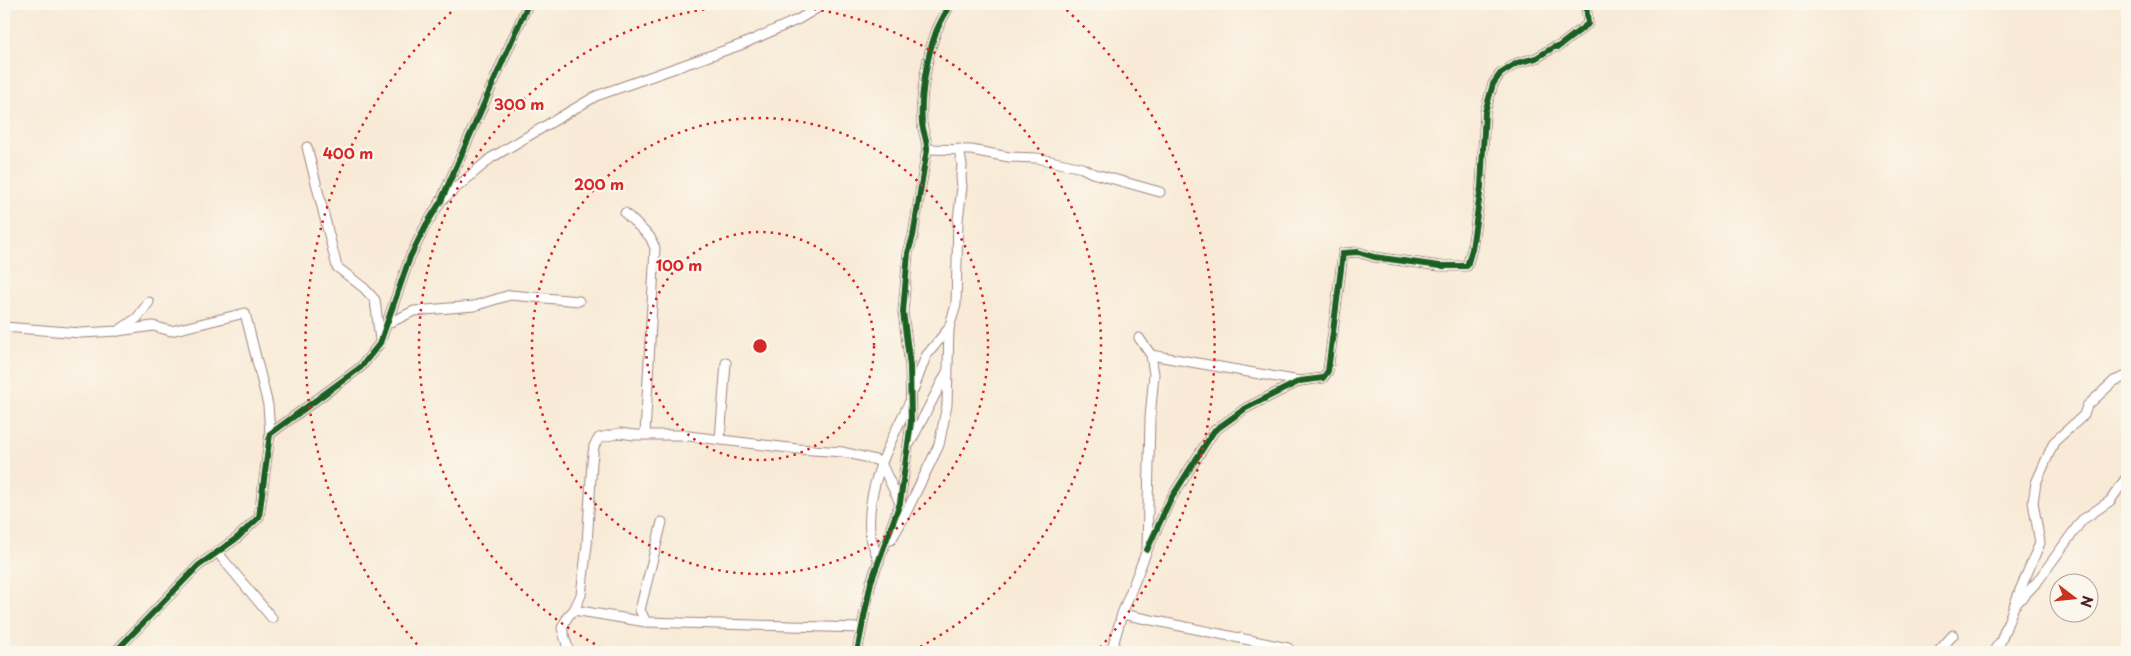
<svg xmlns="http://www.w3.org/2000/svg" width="2131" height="656" font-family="'Playpen Sans',sans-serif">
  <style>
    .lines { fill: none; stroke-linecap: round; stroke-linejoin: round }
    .minor-casing { stroke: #a18480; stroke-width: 11 }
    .minor { stroke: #fff; stroke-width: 9 }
    .cycleway-casing { stroke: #fbf7ec; stroke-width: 9 }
    .cycleway { stroke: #1b5e20; stroke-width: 6 }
    .ring { fill: none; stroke: #d62828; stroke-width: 2.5; stroke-dasharray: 2.5 5 }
    .centre { fill: #d62828; stroke: #fbf7ec; stroke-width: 2.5 }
    .ring-label { font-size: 15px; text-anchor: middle; font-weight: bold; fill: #d62828; stroke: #fbf7ec; stroke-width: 4.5; stroke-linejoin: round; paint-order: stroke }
  </style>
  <rect width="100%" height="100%" fill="#fbf7ec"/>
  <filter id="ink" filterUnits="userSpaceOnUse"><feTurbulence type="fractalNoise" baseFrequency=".02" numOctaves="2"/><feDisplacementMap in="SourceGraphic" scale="10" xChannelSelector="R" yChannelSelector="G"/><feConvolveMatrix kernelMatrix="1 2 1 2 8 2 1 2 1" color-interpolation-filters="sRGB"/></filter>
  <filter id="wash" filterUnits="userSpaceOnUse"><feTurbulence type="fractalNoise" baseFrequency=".0096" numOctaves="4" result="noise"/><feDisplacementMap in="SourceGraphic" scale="20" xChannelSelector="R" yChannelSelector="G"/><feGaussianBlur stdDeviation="1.12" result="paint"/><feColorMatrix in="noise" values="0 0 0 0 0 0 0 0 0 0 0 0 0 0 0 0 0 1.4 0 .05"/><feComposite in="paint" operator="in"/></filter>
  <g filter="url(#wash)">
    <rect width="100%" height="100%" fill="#f8ead6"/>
  </g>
  <g filter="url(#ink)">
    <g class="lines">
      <g class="minor-casing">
        <g id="minor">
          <path d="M307,147l30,120 27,21 11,12 5,40"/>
          <path d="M927,149l44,1 38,7 28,1 45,10 10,5 68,19"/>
          <path d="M443,199l48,-41 105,-62 147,-52 56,-25 25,-15"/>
          <path d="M625,213l25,24 5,11 -10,187"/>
          <path d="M389,323l25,-12 60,-5 36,-11 69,6"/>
          <path d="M4,327l77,6 37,-2 19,-13 12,-16"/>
          <path d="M118,331l35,-5 18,5 74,-18 23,92 2,29"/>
          <path d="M1151,355l149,26"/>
          <path d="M913,391l13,-35 23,-28 7,-23 2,-85 4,-33 -1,-10 1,-12 -3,-16"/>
          <path d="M720,439l6,-76"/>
          <path d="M910,443l37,-71"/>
          <path d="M891,540l12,-21 36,-74 8,-40 2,-77"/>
          <path d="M1147,550l23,-50 44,-69 32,-23 54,-27 23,-3 5,-7 15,-118 15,-1 16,5 66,9h27l5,-17 9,-62 4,-75 8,-28 7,-10 17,-11 19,-5 18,-11h4l30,-23 -2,-20"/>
          <path d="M218,551l4,7 50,60"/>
          <path d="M879,562c-3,-10 -8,-20 -9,-30 -4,-46 20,-89 39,-129"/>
          <path d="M2016,604l21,-22 45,-62 28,-19 16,-23"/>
          <path d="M574,610l72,12 214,6"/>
          <path d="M1122,614l166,34 3,4"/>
          <path d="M646,622l-6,-12 22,-88"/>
          <path d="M115,652l83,-86 39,-28 22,-21 11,-83 91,-67 19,-24 30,-86 16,-32 15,-24 87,-197"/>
          <path d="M569,652l-7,-24 6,-12 6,-6 7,-15 6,-50 5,-83 2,-16 5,-8 21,-5 14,2h46l118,14 45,3 33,8 5,3 19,40"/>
          <path d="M857,652l14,-70 29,-79 11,-81 -1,-56 -7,-54 5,-59 5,-17 14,-87c0,-10 -4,-17 -5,-26 -2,-27 5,-67 14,-91 4,-10 10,-19 14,-28"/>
          <path d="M1111,652l11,-38 25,-64 3,-132 4,-44 -3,-19 -12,-17"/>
          <path d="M1938,652l15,-17"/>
          <path d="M1993,652l8,-11 19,-51 20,-47 -7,-41 3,-19 18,-41 30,-27 3,-9 27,-25 13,-5"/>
        </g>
      </g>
      <use href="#minor" class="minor"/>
      <g class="cycleway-casing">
        <g id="cycleway">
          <path d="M1147,550l23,-50 44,-69 32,-23 54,-27 23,-3 5,-7 15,-118 15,-1 16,5 66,9h27l5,-17 9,-62 4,-75 8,-28 7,-10 17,-11 19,-5 18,-11h4l30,-23 -2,-20"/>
          <path d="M115,652l83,-86 39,-28 22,-21 11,-83 91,-67 19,-24 30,-86 16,-32 15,-24 87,-197"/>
          <path d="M857,652l14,-70 29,-79 11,-81 -1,-56 -7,-54 5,-59 5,-17 14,-87c0,-10 -4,-17 -5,-26 -2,-27 5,-67 14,-91 4,-10 10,-19 14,-28"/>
        </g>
      </g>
      <use href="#cycleway" class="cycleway"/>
    </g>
  </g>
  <g class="ring">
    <circle cx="760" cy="346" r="114"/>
    <circle cx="760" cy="346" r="228"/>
    <path d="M608 651A341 341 0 1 1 912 651"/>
    <path d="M422 650A455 455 0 0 1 459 5M1061 5A455 455 0 0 1 1098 650"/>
  </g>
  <circle cx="760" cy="346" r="8" class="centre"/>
  <g class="ring-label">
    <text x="519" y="110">300 m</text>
    <text x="348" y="159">400 m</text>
    <text x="599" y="190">200 m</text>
    <text x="679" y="271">100 m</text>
  </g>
  <rect width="2131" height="656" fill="none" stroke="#fbf7ec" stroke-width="20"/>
  <g transform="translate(2074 598) rotate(106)"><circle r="24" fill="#fbf7ec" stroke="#b4a19f"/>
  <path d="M0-4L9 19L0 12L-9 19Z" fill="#c8321e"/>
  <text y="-8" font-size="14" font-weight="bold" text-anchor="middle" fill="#4a1f2b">N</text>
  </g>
</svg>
